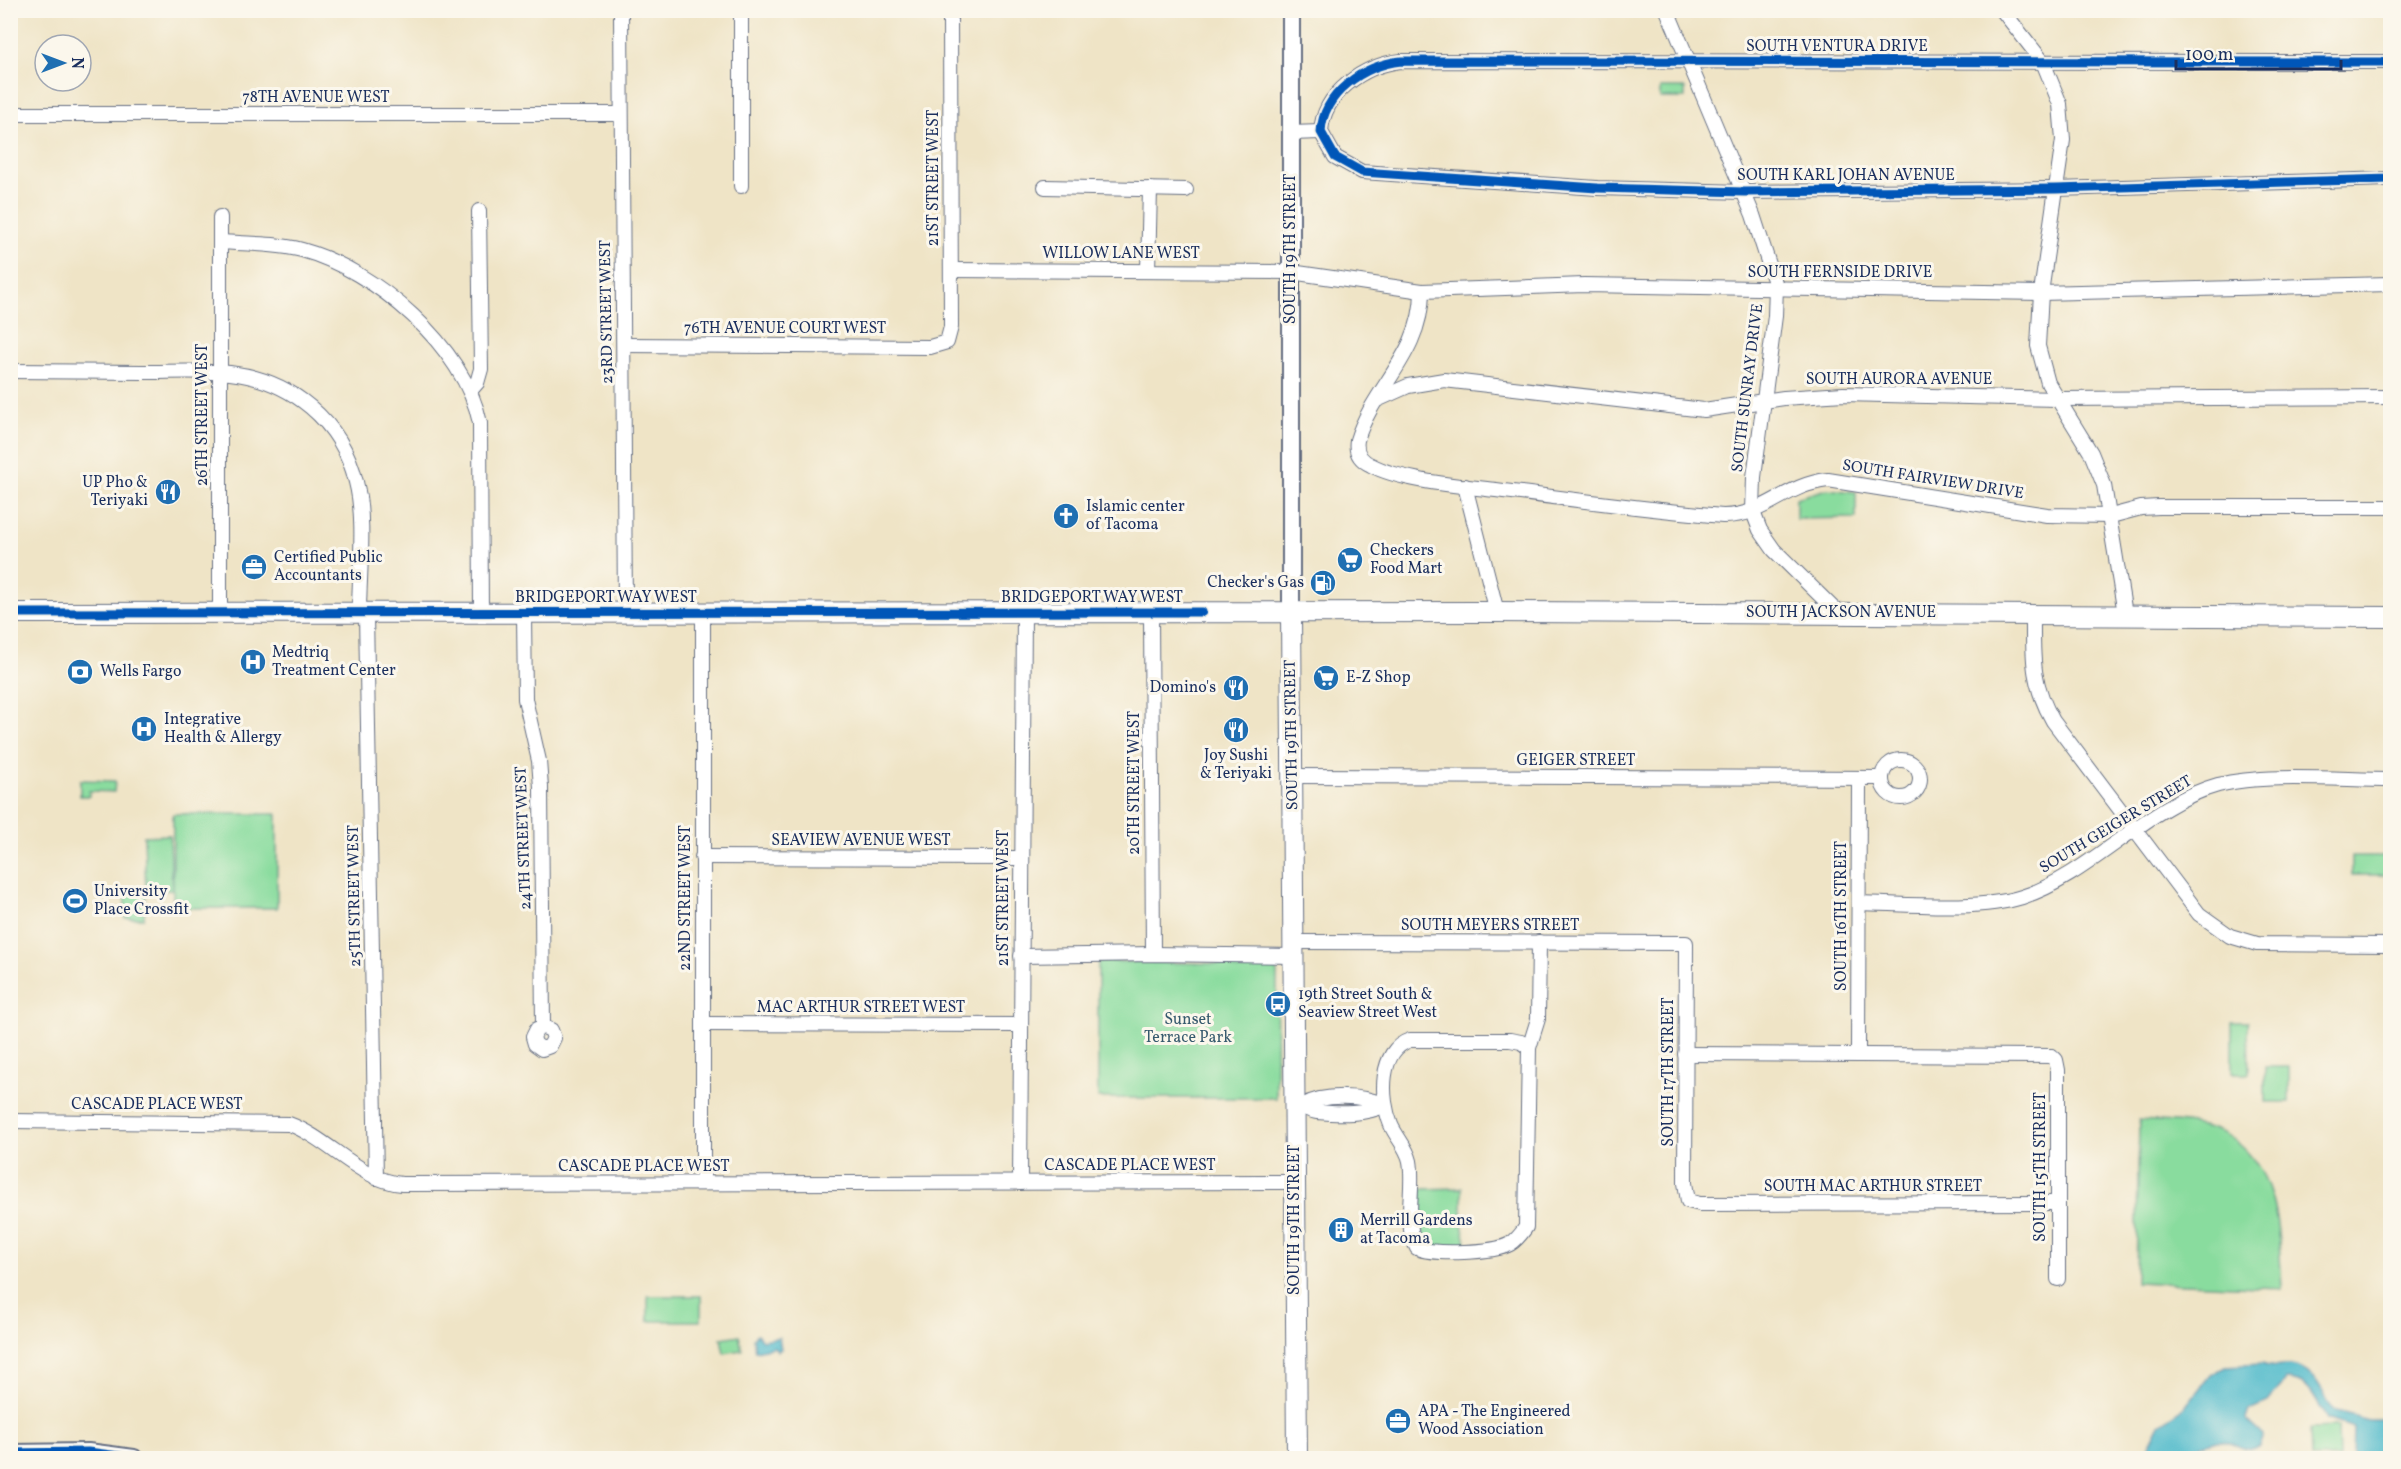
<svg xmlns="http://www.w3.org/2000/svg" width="2401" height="1469" font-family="Vollkorn,serif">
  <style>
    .green { fill: #89dc9e; stroke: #52867e; stroke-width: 1.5 }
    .water { fill: #4fbacb; stroke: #357494; stroke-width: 1.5 }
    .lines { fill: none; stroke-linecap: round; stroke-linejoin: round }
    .minor-casing { stroke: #656e82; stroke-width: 16 }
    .tertiary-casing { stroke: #656e82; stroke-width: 20 }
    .primary-casing { stroke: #656e82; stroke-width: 22 }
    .minor { stroke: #fff; stroke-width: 14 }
    .tertiary { stroke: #fff; stroke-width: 16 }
    .primary { stroke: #fff; stroke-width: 20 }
    .cycleway-casing { stroke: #fbf7ec; stroke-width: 13 }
    .cycleway { stroke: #0057b8; stroke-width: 9 }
    .labels { text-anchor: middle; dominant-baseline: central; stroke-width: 6; stroke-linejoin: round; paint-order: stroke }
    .street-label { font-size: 16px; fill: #1b2f5e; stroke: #fbf7ec }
    .poi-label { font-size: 16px; fill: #1b2f5e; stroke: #fbf7ec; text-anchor: start }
    .park-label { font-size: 16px; fill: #365a6e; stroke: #fbf7ec }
  </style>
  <rect width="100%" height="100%" fill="#fbf7ec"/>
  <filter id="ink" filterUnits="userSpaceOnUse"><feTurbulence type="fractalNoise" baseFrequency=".0167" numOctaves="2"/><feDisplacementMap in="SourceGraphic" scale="12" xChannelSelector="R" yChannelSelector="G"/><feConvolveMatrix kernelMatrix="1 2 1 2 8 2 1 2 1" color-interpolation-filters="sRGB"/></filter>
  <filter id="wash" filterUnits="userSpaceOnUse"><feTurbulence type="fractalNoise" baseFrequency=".008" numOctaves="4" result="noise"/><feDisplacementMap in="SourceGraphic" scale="24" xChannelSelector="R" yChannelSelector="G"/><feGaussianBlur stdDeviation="1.35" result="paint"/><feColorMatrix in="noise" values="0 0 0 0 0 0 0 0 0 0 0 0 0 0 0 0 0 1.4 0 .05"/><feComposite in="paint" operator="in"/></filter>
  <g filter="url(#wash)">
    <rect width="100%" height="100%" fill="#efe4c6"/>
    <g class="green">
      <rect x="1660" y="88" width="25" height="10"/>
      <path d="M1827,489l29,3v26l-60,1v-21z"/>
      <path d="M80,780l35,1 -1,11 -25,-1v5h-9z"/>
      <rect x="173" y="814" width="104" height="94"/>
      <path d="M170,835l2,55 -26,1 -2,27h-19v-26l21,-1 -2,-55z"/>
      <rect x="2352" y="856" width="38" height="19"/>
      <path d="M1098,961l176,4 3,8 -1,125h-178z"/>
      <path d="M2232,1022h16l1,51h-17z"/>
      <rect x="2265" y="1067" width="24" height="35"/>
      <path d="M2139,1120c28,2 67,1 91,17 51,35 48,97 52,151l-146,-6z"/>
      <path d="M1462,1188v36l5,22 -31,1 -13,-3 -2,-55z"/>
      <rect x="648" y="1296" width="53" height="25"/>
      <path d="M739,1335l3,15 -18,3 -3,-15z"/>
      <path d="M2338,1427l1,31h-28l-1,-30z"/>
    </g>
    <g class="water">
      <path d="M757,1334l5,6 17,-3 2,12 -3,2 -4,-4 -19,4 -2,-13z"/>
      <path d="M2262,1364c11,5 17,1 28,2 24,1 33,28 43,44l36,10h21v37l-37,1 1,-30 -27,-9c-12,-18 -16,-39 -41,-39l-18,22 -19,8 -3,9 17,16 -4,12c-15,5 -21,-3 -36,-6 -13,-2 -29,7 -41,12l-2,5h-34l2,-10 12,-24 25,-17 25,-32 16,-9z"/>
    </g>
  </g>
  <g filter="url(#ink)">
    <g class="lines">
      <g class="minor-casing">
        <g id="minor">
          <path d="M621,10l4,603"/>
          <path d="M1667,10l86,205 23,71 -1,30 -21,161 -1,35 7,18 14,20 64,63"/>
          <path d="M2002,10l41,52 17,42 3,36 -22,153 -3,53 10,37 43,70 13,32 21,129"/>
          <path d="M2390,62l-989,-1c-37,4 -78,32 -80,71l14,25 27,15 235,16 147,4 312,-3 334,-10"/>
          <path d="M10,114h611"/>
          <path d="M1291,133l30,-1"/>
          <path d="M741,186v-176"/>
          <path d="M1045,187l141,3"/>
          <path d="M220,242c27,2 56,1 82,8 73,20 163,97 178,173l1,191"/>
          <path d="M951,270l340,2 131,19 162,-6 457,8 349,-9"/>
          <path d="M1148,271l2,-82"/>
          <path d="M1422,291c0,63 -49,96 -65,149 -2,12 3,20 14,25 29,16 91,21 125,25 75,9 151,20 227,26 44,0 60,-31 105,-36l219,35 64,1 30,-8 18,-1h231"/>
          <path d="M624,345l306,2 17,-5 4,-15 -1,-317"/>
          <path d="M10,371c45,0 89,1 133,1 28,0 58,-2 87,1 61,7 112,48 126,109 10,38 3,91 3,132"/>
          <path d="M470,391l7,-8 4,-14 -2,-158"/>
          <path d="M1379,399l29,-13 36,-6 260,30 80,-12 59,-4 214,5 333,-2"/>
          <path d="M1465,486l32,126"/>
          <path d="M1151,612l2,342"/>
          <path d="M220,613v-396"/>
          <path d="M703,613v570"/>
          <path d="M366,614l10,564"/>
          <path d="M524,614l1,85 14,62 2,26 2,240 -6,2 -4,8 2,7 7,5 8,-3 4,-8 -3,-8 -8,-3"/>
          <path d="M2033,614c0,42 -2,69 20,107l146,193 31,22 27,8 133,1"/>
          <circle cx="1901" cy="779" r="19"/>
          <path d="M1293,776l589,2"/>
          <path d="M702,857l319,1"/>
          <path d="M1859,903c48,1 118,8 163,-6 69,-22 126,-93 196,-112 47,-12 123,-5 172,-5"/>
          <path d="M1293,942l393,1 -1,240 3,18 12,3 358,-1"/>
          <path d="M1021,956l132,-2 140,2"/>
          <path d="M703,1024l317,1"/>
          <path d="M1529,1048l-8,-6 -11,-2h-100c-31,10 -30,58 -19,85 5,12 16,22 19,36 5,28 -7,62 7,87 17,7 77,5 93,-4 7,-4 11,-10 16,-17l3,-179 9,-29 1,-77"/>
          <path d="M1685,1054l367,2 4,4 2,10v209"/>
          <path d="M1858,1054l1,-276"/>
          <path d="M1294,1105c9,1 15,6 23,7 23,2 48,3 68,-7"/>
          <path d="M1302,1106c22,-13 61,-11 83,-1"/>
          <path d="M10,1121l279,3c39,14 72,57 113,60l892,-2"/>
          <path d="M1020,1183l4,-570"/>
        </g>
      </g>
      <g class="tertiary-casing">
        <g id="tertiary">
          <path d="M1291,612v-602"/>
          <path d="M10,1453l78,-1 46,6"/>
        </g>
      </g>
      <g class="primary-casing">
        <g id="primary">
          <path d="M1291,612l6,846"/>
          <path d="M10,613l1487,-1 893,5"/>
        </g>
      </g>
      <use href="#minor" class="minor"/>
      <use href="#tertiary" class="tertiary"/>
      <use href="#primary" class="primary"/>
      <g class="cycleway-casing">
        <g id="cycleway">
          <path d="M2390,62l-989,-1c-37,4 -78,32 -80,71l14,25 27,15 235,16 147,4 312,-3 334,-10"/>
          <path d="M10,613l1192,-1"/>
          <path d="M10,1453l78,-1 46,6"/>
        </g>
      </g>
      <use href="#cycleway" class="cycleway"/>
    </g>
  </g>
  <defs>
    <g id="restaurant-disc" transform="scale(1.35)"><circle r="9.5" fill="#1f6fb2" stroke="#fbf7ec"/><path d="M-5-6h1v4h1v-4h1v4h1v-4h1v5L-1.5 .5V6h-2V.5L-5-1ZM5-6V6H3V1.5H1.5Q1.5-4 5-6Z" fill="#fff"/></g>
    <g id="church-disc" transform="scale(1.35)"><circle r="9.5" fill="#1f6fb2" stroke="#fbf7ec"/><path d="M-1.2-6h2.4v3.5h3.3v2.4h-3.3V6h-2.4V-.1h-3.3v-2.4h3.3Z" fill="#fff"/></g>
    <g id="supermarket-disc" transform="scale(1.35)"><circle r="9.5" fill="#1f6fb2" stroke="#fbf7ec"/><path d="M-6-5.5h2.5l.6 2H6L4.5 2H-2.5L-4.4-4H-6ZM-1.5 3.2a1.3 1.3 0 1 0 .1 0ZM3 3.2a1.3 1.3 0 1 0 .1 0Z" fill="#fff"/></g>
    <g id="office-disc" transform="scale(1.35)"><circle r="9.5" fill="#1f6fb2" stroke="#fbf7ec"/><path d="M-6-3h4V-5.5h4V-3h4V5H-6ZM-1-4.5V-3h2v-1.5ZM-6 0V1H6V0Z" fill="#fff"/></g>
    <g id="fuel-disc" transform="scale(1.35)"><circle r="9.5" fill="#1f6fb2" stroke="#fbf7ec"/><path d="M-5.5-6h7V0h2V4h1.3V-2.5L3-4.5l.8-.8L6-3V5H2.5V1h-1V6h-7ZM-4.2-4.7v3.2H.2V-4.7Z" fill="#fff"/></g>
    <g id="hospital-disc" transform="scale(1.35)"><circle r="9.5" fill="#1f6fb2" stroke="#fbf7ec"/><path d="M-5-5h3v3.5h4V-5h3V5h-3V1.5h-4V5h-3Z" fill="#fff"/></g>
    <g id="bank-disc" transform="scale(1.35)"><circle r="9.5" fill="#1f6fb2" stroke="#fbf7ec"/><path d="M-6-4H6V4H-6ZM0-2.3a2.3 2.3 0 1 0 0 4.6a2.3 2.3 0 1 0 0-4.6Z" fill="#fff"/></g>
    <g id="stadium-disc" transform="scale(1.35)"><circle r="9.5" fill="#1f6fb2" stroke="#fbf7ec"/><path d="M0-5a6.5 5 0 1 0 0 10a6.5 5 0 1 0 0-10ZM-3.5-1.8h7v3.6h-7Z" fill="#fff"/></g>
    <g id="bus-disc" transform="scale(1.35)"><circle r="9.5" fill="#1f6fb2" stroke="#fbf7ec"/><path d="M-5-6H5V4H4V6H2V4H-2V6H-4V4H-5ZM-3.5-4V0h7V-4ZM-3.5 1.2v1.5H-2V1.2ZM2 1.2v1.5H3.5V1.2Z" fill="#fff"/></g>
    <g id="building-disc" transform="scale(1.35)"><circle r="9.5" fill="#1f6fb2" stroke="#fbf7ec"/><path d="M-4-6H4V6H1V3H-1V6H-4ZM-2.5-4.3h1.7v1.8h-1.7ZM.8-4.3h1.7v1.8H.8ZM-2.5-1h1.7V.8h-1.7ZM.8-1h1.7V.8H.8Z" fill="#fff"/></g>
  </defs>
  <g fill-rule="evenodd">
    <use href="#restaurant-disc" x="168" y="492"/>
    <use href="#church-disc" x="1066" y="516"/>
    <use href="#supermarket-disc" x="1350" y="560"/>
    <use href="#office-disc" x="254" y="567"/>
    <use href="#fuel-disc" x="1323" y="583"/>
    <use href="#hospital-disc" x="253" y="662"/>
    <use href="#bank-disc" x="80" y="672"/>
    <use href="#supermarket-disc" x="1326" y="678"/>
    <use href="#restaurant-disc" x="1236" y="688"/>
    <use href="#hospital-disc" x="144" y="729"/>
    <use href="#restaurant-disc" x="1236" y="730"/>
    <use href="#stadium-disc" x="75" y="901"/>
    <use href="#bus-disc" x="1278" y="1004"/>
    <use href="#building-disc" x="1341" y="1230"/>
    <use href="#office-disc" x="1398" y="1421"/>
  </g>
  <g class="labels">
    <g class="street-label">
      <text x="1837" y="47">SOUTH VENTURA DRIVE</text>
      <text x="316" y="98">78TH AVENUE WEST</text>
      <text x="1846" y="176">SOUTH KARL JOHAN AVENUE</text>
      <text transform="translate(934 178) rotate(-90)">21ST STREET WEST</text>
      <text transform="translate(1291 249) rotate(-90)">SOUTH 19TH STREET</text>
      <text x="1121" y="254">WILLOW LANE WEST</text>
      <text x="1840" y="273">SOUTH FERNSIDE DRIVE</text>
      <text transform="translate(607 312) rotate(-91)">23RD STREET WEST</text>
      <text x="785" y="329">76TH AVENUE COURT WEST</text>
      <text x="1899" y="380">SOUTH AURORA AVENUE</text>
      <text transform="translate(1748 388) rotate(-83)">SOUTH SUNRAY DRIVE</text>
      <text transform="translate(203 415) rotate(-90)">26TH STREET WEST</text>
      <text transform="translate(1933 480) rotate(9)">SOUTH FAIRVIEW DRIVE</text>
      <text x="606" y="598">BRIDGEPORT WAY WEST</text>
      <text x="1092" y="598">BRIDGEPORT WAY WEST</text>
      <text x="1841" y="613">SOUTH JACKSON AVENUE</text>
      <text transform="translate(1292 735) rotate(-91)">SOUTH 19TH STREET</text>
      <text x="1576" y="761">GEIGER STREET</text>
      <text transform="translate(1135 783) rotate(-90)">20TH STREET WEST</text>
      <text transform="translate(2116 825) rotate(-31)">SOUTH GEIGER STREET</text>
      <text transform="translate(524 838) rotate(-92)">24TH STREET WEST</text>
      <text x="861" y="841">SEAVIEW AVENUE WEST</text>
      <text transform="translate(355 896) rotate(-91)">25TH STREET WEST</text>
      <text transform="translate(686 898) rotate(-90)">22ND STREET WEST</text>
      <text transform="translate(1004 898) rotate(-90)">21ST STREET WEST</text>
      <text transform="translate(1842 916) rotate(-90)">SOUTH 16TH STREET</text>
      <text x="1490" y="926">SOUTH MEYERS STREET</text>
      <text x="861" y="1008">MAC ARTHUR STREET WEST</text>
      <text transform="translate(1669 1072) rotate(-90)">SOUTH 17TH STREET</text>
      <text x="157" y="1105">CASCADE PLACE WEST</text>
      <text x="1130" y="1166">CASCADE PLACE WEST</text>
      <text x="644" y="1167">CASCADE PLACE WEST</text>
      <text transform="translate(2041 1167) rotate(-90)">SOUTH 15TH STREET</text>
      <text x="1873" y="1187">SOUTH MAC ARTHUR STREET</text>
      <text transform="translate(1295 1220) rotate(-90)">SOUTH 19TH STREET</text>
    </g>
    <g class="poi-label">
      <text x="148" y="483" text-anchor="end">UP Pho &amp;<tspan x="148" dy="18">Teriyaki</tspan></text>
      <text x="1086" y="507">Islamic center<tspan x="1086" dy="18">of Tacoma</tspan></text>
      <text x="1370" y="551">Checkers<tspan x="1370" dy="18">Food Mart</tspan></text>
      <text x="274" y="558">Certified Public<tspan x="274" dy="18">Accountants</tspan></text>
      <text x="1304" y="583" text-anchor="end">Checker's Gas</text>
      <text x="272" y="653">Medtriq<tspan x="272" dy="18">Treatment Center</tspan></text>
      <text x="100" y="672">Wells Fargo</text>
      <text x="1346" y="678">E-Z Shop</text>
      <text x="1216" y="688" text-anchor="end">Domino's</text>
      <text x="164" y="720">Integrative<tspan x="164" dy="18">Health &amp; Allergy</tspan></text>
      <text x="1236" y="756" text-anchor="middle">Joy Sushi<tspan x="1236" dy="18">&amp; Teriyaki</tspan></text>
      <text x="94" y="892">University<tspan x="94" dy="18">Place Crossfit</tspan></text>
      <text x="1298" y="995">19th Street South &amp;<tspan x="1298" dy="18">Seaview Street West</tspan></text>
      <text x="1360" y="1221">Merrill Gardens<tspan x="1360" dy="18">at Tacoma</tspan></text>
      <text x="1418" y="1412">APA - The Engineered<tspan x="1418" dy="18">Wood Association</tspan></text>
    </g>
    <g class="park-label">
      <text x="1188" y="1020">Sunset<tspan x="1188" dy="18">Terrace Park</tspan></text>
    </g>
  </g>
  <rect width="2401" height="1469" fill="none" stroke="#fbf7ec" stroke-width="36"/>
  <g transform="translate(63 63) rotate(90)"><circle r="28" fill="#fbf7ec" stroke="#a1a7b3" stroke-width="1.5"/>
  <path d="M0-4.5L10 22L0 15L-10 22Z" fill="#1f6fb2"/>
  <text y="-9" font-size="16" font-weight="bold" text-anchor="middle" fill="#1b2f5e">N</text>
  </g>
  <path d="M2176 60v9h165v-9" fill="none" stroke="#1b2f5e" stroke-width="3"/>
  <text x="2185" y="60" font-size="18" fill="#1b2f5e" stroke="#fbf7ec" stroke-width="4.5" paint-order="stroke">100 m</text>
</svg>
